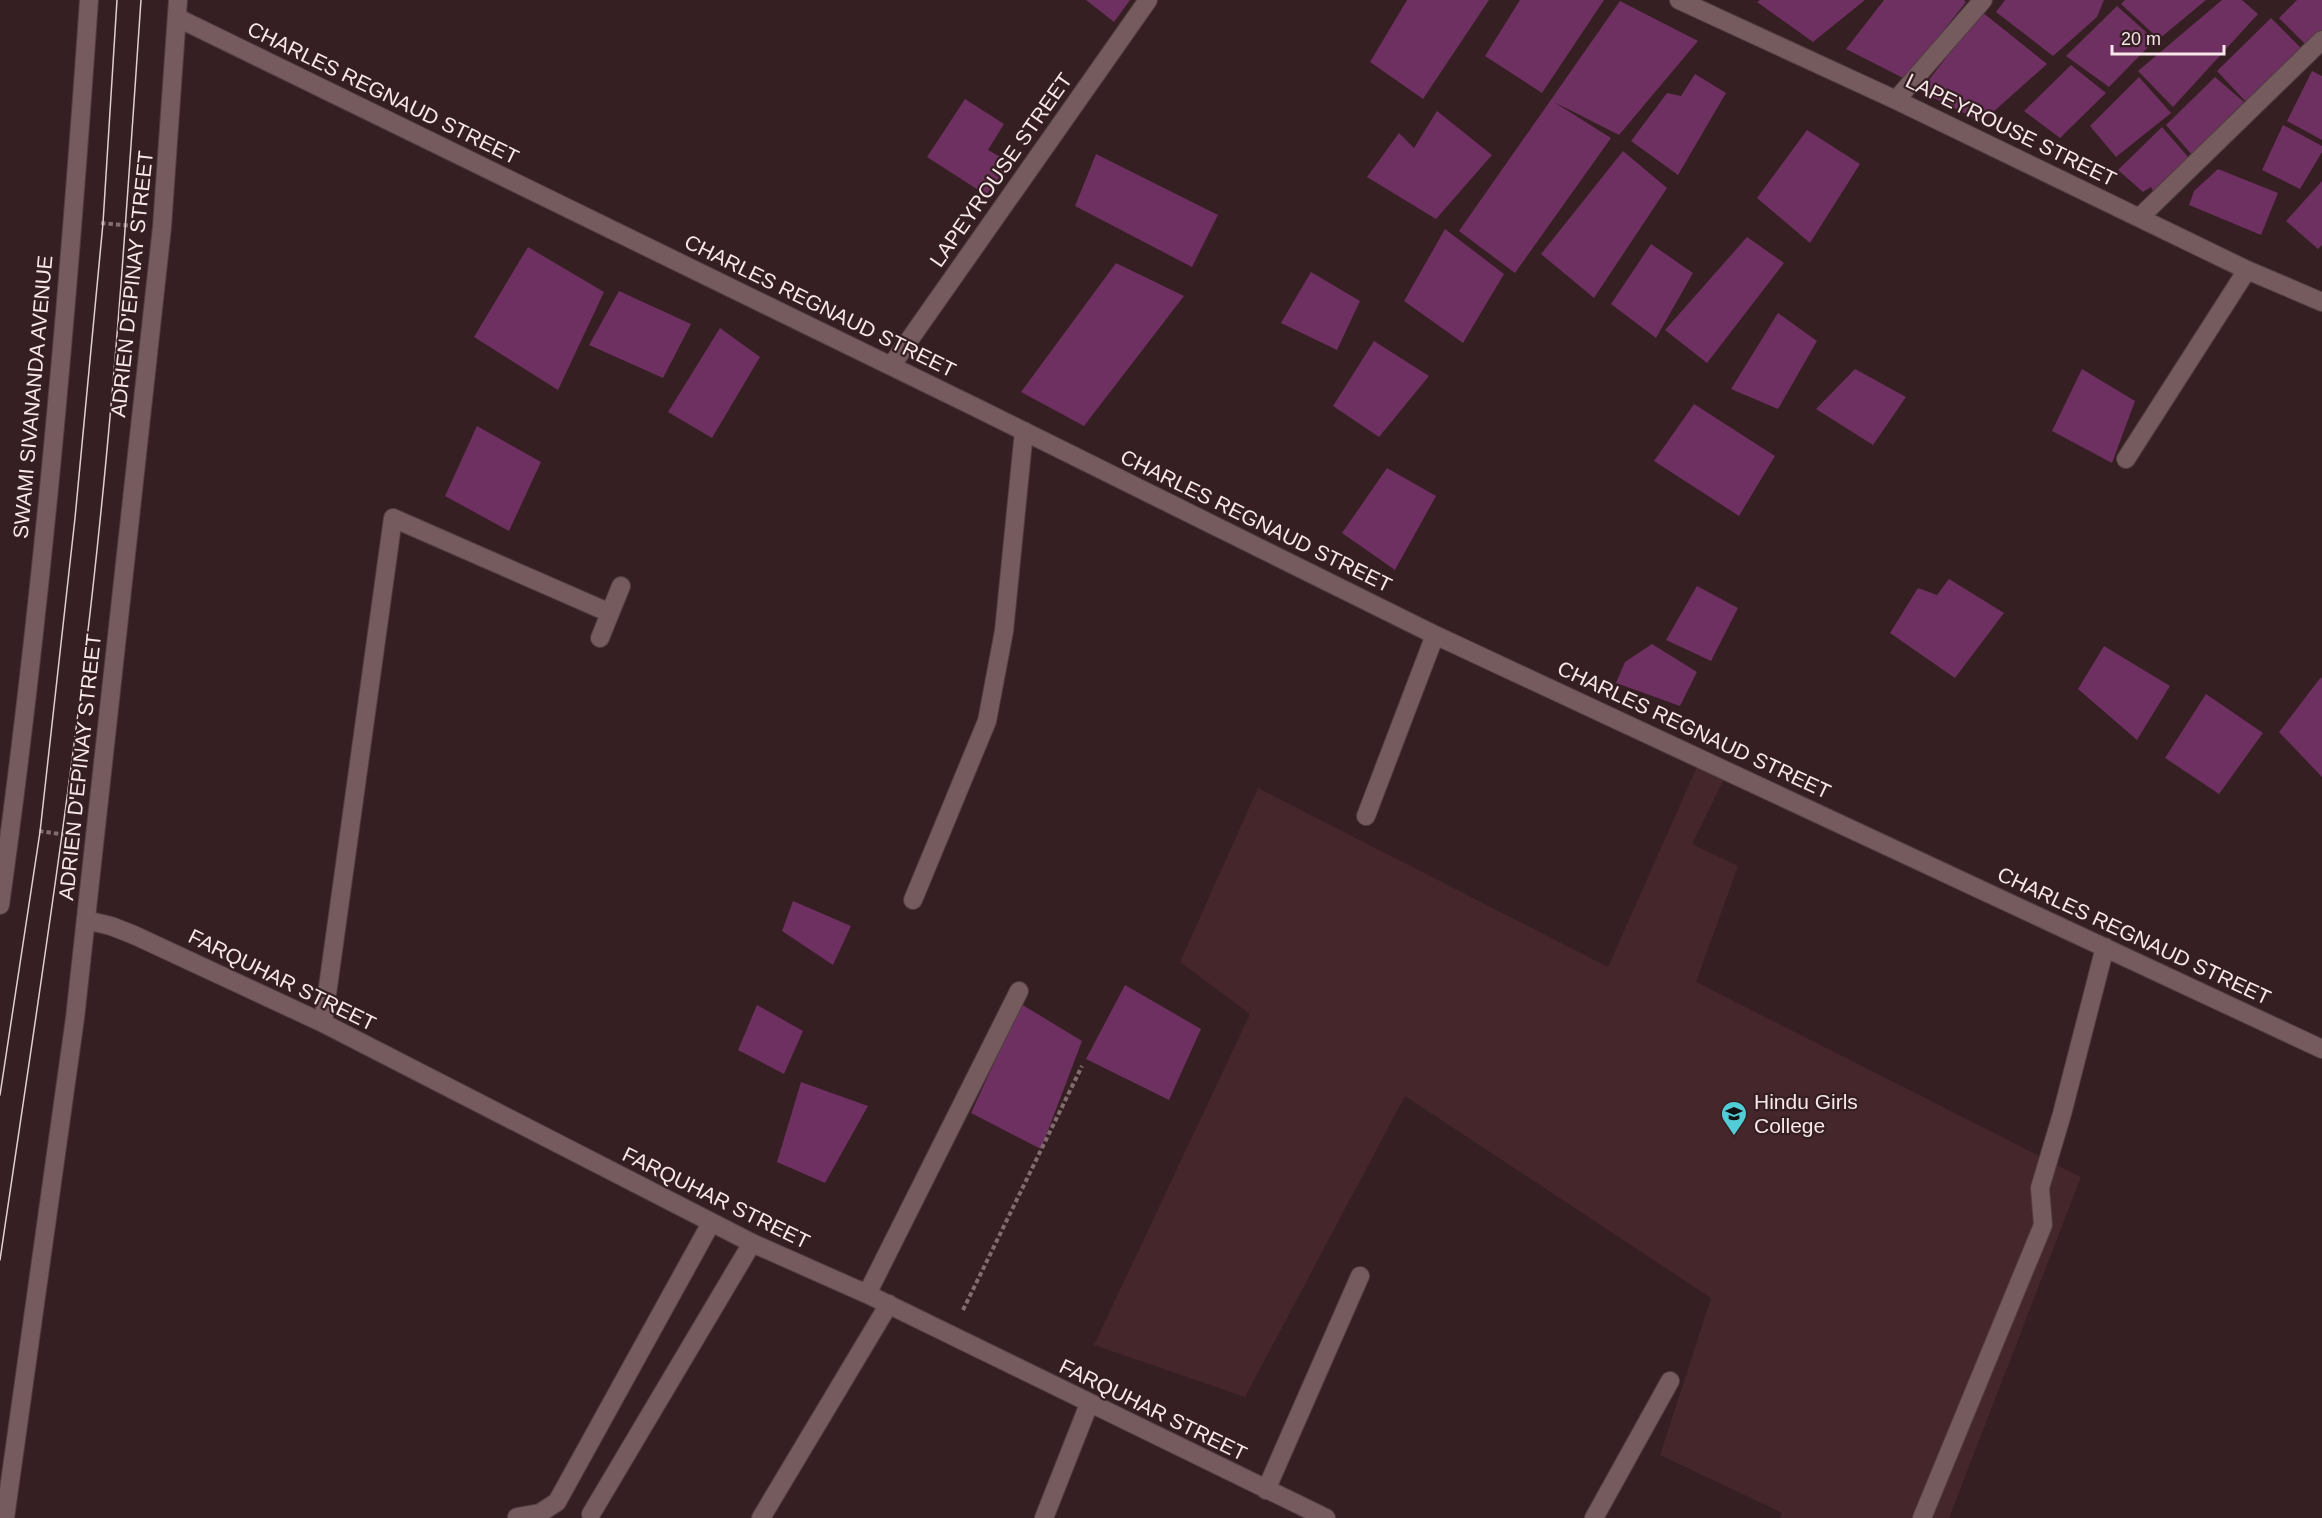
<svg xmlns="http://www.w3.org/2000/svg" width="2322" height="1518" font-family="Arial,sans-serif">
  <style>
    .built { fill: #44262b }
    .building { fill: #6e2f61 }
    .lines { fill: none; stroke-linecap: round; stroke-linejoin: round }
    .minor-casing { stroke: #513e41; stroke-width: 20 }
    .path { stroke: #816d70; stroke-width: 4; stroke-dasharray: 4.5 3; stroke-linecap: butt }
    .minor { stroke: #755a5e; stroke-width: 18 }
    .tram { stroke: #e0cfd1; stroke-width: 1.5 }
    .labels { text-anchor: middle; stroke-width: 4.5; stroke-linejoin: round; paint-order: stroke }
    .street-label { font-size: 21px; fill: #f7e7e9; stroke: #351f22 }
    .poi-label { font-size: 21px; fill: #f7e7e9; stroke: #351f22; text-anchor: start }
  </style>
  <rect width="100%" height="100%" fill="#351f22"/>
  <path class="built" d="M1700 760 1727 773 1692 844 1738 866 1696 982 2081 1177 1949 1518H1780L1782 1513 1660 1455 1711 1298 1405 1096 1245 1397 1094 1345 1250 1014 1180 962 1258 788 1608 967Z"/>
  <path class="building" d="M1086 0H1130L1114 22Z
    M1407 0H1489L1423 99 1370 62Z
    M1520 0H1604L1542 93 1485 56Z
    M1760 0H1865L1813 42 1757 2Z
    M1884 0H1964L1966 2 1905 79 1846 49Z
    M2005 0H2104L2097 17 2053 56 1996 12Z
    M2125 0H2206L2159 39 2121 4Z
    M2222 0H2242L2258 14 2173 107 2138 71Z
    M2297 0H2322V31L2307 46 2279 18Z
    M1620 1 1698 41 1619 135 1554 102 1611 138 1515 273 1459 231Z
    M2117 6 2155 40 2109 87 2066 56Z
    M1982 12 2047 64 1982 122 1920 91Z
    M2271 18 2301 48 2246 102 2217 71Z
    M2071 65 2106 93 2060 138 2024 111Z
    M2312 71 2322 76V140L2287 121Z
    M1695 74 1726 93 1678 175 1631 141 1667 93 1681 96Z
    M2139 77 2171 113 2116 157 2090 126Z
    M2215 77 2244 102 2192 155 2166 125Z
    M965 99 1004 124 988 150 1010 162 986 195 927 157Z
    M1437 111 1492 155 1436 219 1367 177 1399 133 1414 148Z
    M2283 125 2322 146V152L2300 189 2262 170Z
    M2162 127 2189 158 2153 191 2151 187 2143 192 2118 170Z
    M1807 130 1860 164 1810 243 1757 198Z
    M1623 151 1667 188 1594 298 1541 254Z
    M1096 154 1218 215 1192 267 1075 206Z
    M2218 169 2278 193 2261 235 2189 205 2194 191Z
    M2322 181V245L2318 249 2286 221Z
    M1445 229 1504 274 1463 343 1404 301Z
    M1747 237 1784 263 1707 363 1665 330Z
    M1651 244 1693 273 1656 338 1611 304Z
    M528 247 604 292 558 390 474 337Z
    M1116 263 1184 296 1084 426 1021 392Z
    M1311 272 1360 301 1337 350 1281 323Z
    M619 291 691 324 663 378 589 345Z
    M1778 313 1817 341 1778 409 1731 389Z
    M720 328 760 357 712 438 668 412Z
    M1374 341 1429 376 1379 437 1333 406Z
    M1855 369 1906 397 1873 445 1816 409Z
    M2082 369 2135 401 2112 463 2052 431Z
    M1694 404 1775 456 1739 516 1654 461Z
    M477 426 541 462 509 531 445 496Z
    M1387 468 1436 496 1395 570 1342 533Z
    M1949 579 2004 613 1955 678 1890 633 1918 588 1937 595Z
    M1697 586 1738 608 1711 661 1666 640Z
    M1652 644 1697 672 1680 706 1616 683 1625 662Z
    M2104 646 2170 686 2137 740 2078 689Z
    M2321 677 2322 679V777L2279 732Z
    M2206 694 2263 733 2219 794 2165 758Z
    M793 901 851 926 833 965 782 931Z
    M1125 985 1201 1029 1169 1100 1086 1059Z
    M1021 1004 1082 1041 1041 1149 971 1113Z
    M757 1005 803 1031 784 1074 738 1050Z
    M801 1082 868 1106 825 1183 777 1162Z"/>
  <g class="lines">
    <defs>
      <path id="minor" d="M1679 0 1896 100 2247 270 2322 302
        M178 18 975 407 1435 635 2322 1049
        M1896 100 1983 0
        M2140 217 2322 40
        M891 366 1148 0
        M2126 459 2247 270
        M600 638 621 586
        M1366 816 1435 635
        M913 900 987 721 1004 631 1024 431
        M0 905C42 605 68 302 89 0
        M86 920 111 926 134 935 323 1023 752 1243 867 1294 1326 1518
        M323 1023 393 518 610 613
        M867 1294 1019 991
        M1266 1490 1360 1276
        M591 1514 752 1243
        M517 1517 540 1513 557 1502 711 1223
        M5 1518 75 1018 162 227 178 0
        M761 1518 889 1304
        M1044 1518 1089 1404
        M1594 1518 1670 1381
        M1922 1518 2043 1225 2040 1188 2062 1114 2105 947"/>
    </defs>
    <use href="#minor" class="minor-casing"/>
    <path class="path" d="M101 223 133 226
      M39 831 67 835
      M963 1310 1082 1066"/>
    <use href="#minor" class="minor"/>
    <path class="tram" d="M0 1095 40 832 75 518 103 223 117 0
      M0 1260C36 1014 75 768 100 521 118 348 129 174 141 0"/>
  </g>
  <defs>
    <symbol id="school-pin" viewBox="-11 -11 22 30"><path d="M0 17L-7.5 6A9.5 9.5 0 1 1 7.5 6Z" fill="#52ccd6" stroke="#351f22"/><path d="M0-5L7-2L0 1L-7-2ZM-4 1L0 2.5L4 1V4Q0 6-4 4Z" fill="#111"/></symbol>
  </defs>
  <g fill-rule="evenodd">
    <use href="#school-pin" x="1719" y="1099" width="30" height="40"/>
  </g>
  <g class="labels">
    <g class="street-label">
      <text transform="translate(383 93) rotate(26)" y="7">CHARLES REGNAUD STREET</text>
      <text transform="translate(2011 130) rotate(26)" y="7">LAPEYROUSE STREET</text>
      <text transform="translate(1001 170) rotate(-55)" y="7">LAPEYROUSE STREET</text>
      <text transform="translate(132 284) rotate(-84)" y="7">ADRIEN D'EPINAY STREET</text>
      <text transform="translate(820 306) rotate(26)" y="7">CHARLES REGNAUD STREET</text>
      <text transform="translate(33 397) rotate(-85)" y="7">SWAMI SIVANANDA AVENUE</text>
      <text transform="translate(1256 521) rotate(26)" y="7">CHARLES REGNAUD STREET</text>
      <text transform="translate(1694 730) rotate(25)" y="7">CHARLES REGNAUD STREET</text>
      <text transform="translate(80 767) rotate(-84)" y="7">ADRIEN D'EPINAY STREET</text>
      <text transform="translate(2134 936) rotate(25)" y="7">CHARLES REGNAUD STREET</text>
      <text transform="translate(282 980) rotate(26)" y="7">FARQUHAR STREET</text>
      <text transform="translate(716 1198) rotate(26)" y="7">FARQUHAR STREET</text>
      <text transform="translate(1153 1410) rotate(26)" y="7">FARQUHAR STREET</text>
    </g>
    <g class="poi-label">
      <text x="1754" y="1109">Hindu Girls<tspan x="1754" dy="24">College</tspan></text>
    </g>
  </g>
  <path d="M2112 45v9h112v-9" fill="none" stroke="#f7e7e9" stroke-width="3"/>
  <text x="2121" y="45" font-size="18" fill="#f7e7e9" stroke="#351f22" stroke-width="4.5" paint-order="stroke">20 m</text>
</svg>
